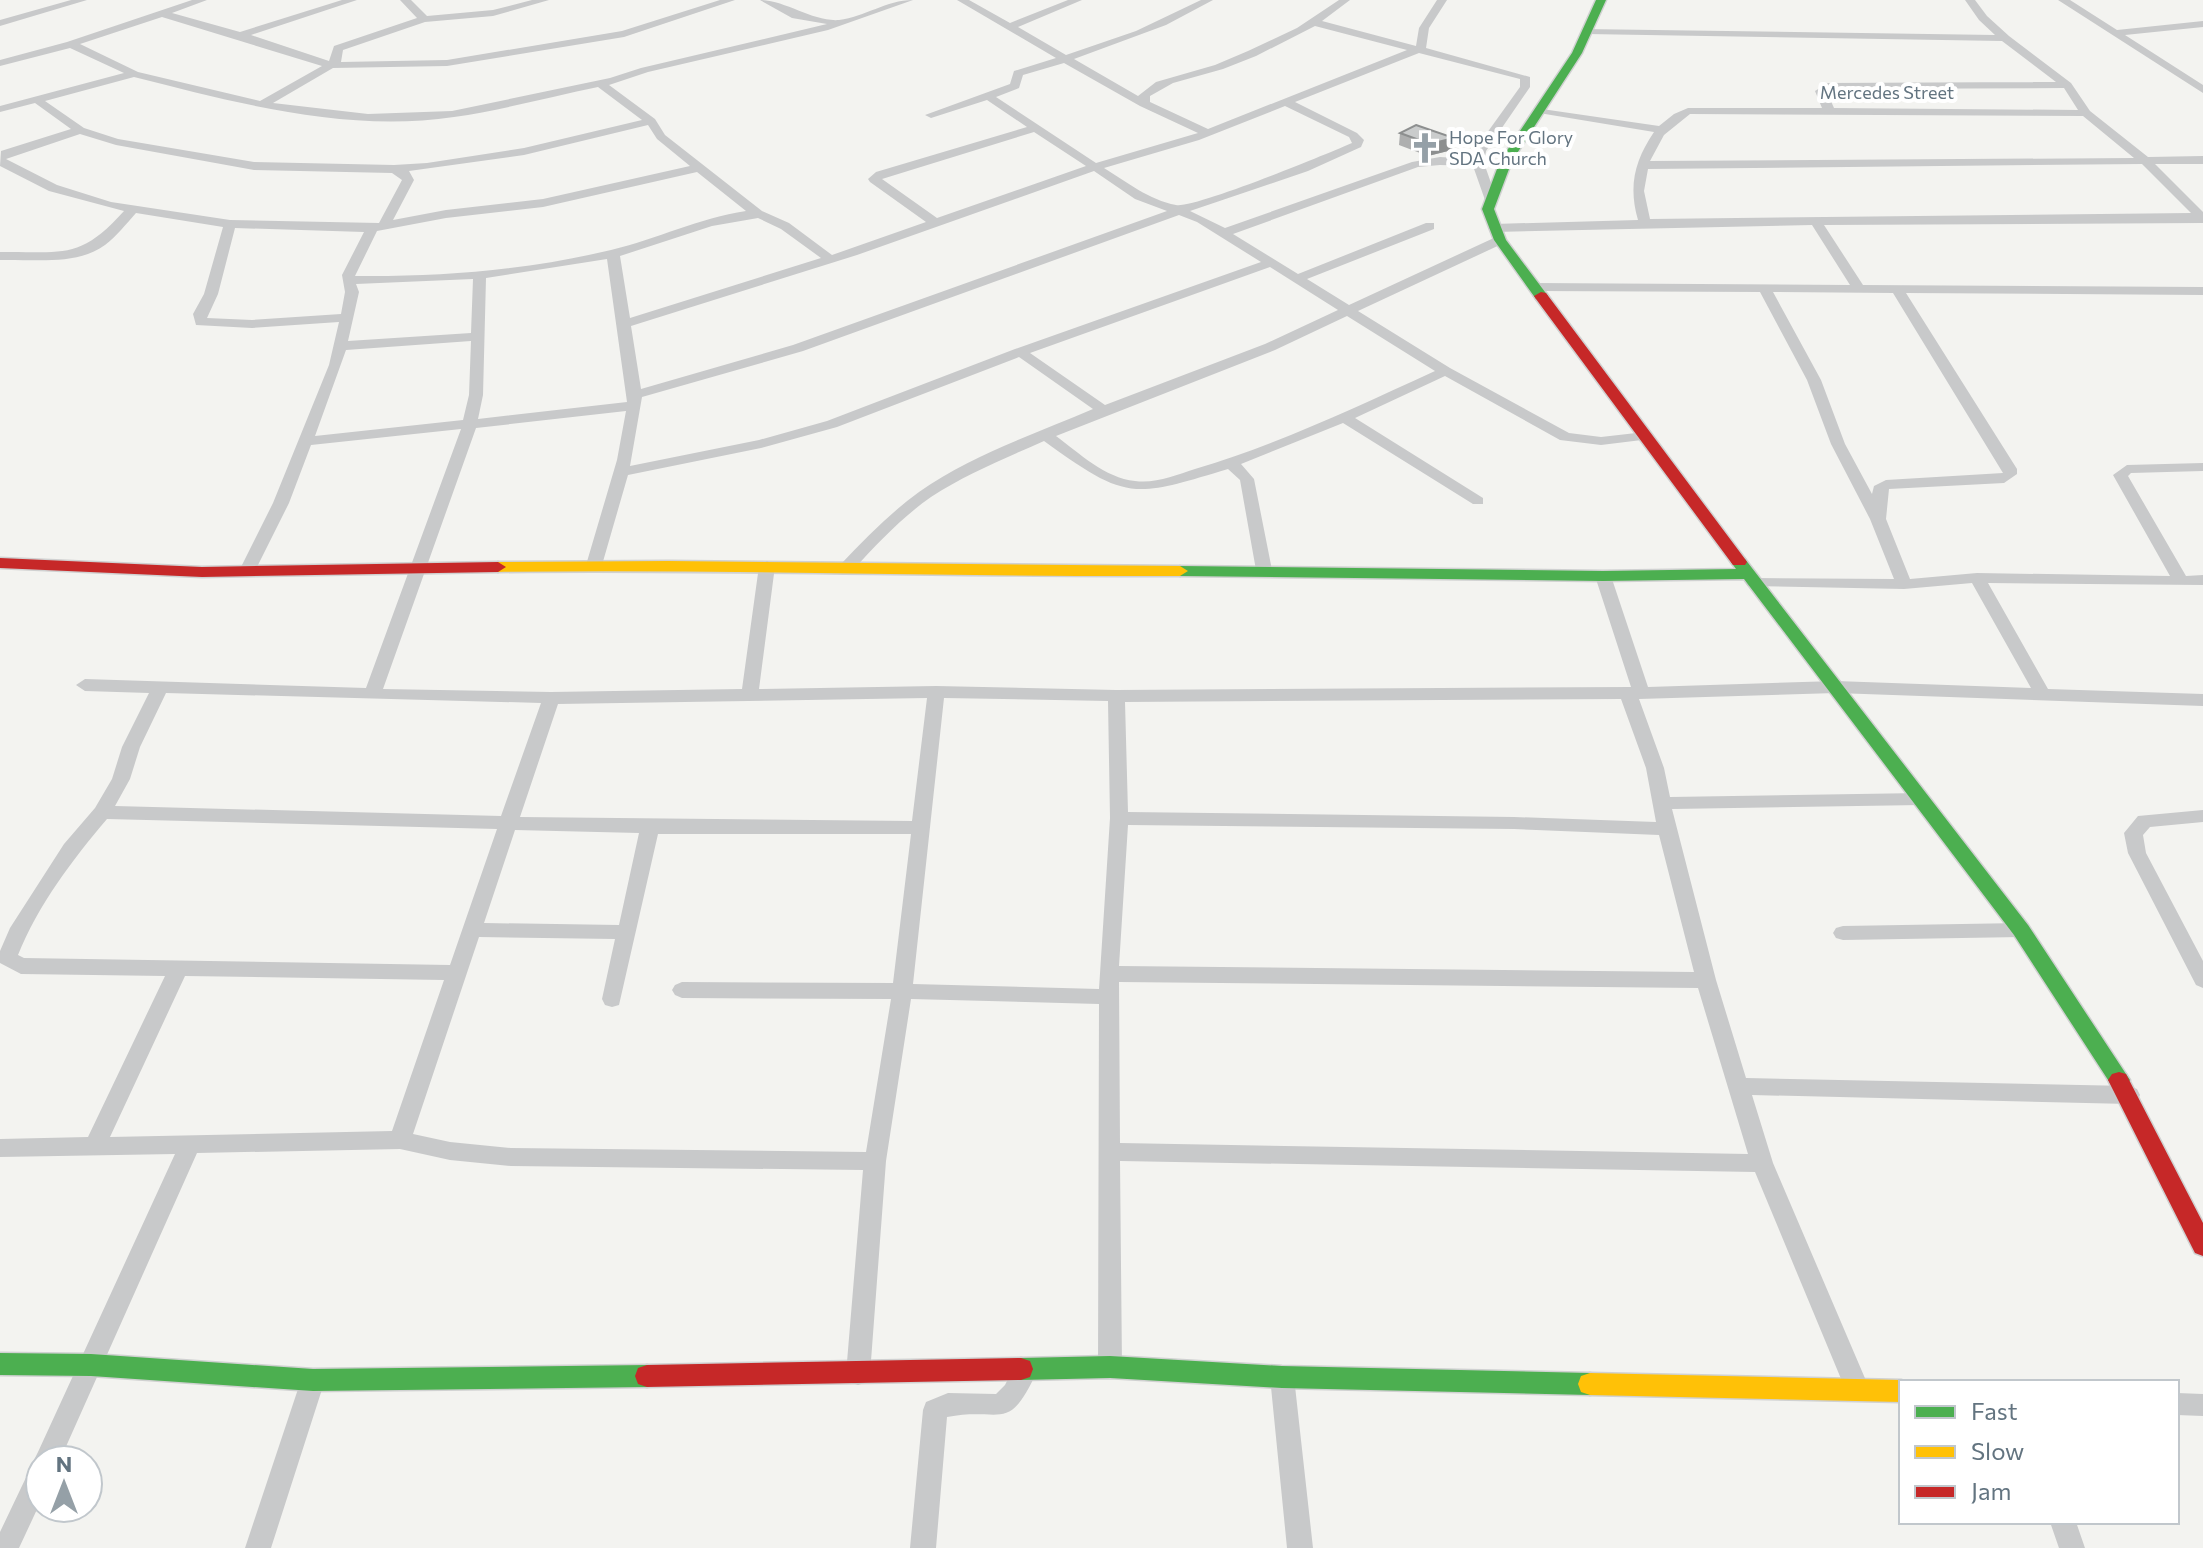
<svg xmlns="http://www.w3.org/2000/svg" width="2203" height="1548" font-family="Commissioner,sans-serif">
  <style>
    .lines { fill: none; stroke-linecap: round; stroke-linejoin: round }
    .fast-casing { stroke: #d0d1d1; stroke-width: 3 }
    .slow-casing { stroke: #d0d1d1; stroke-width: 3 }
    .jam-casing { stroke: #d0d1d1; stroke-width: 3 }
    .street { fill: #c8c9ca; fill-rule: evenodd }
    .fast { fill: #4caf50; fill-rule: evenodd }
    .slow { fill: #ffc107; fill-rule: evenodd }
    .jam { fill: #c62828; fill-rule: evenodd }
    .wall { fill: #aeafaf }
    .shaded-wall { fill: #8d8f8f }
    .building { fill: #cacccc; stroke: #8d8f8f; stroke-width: 2 }
    .labels { text-anchor: middle; stroke-width: 8; stroke-linejoin: round; paint-order: stroke }
    .far-street-label { font-size: 18px; fill: #637480; stroke: #fff }
    .far-poi-label { font-size: 18px; fill: #637480; stroke: #fff; text-anchor: start }
  </style>
  <rect width="100%" height="100%" fill="#f3f3f0"/>
  <g class="lines">
    <defs>
      <path id="fast" d="M1596 0H1606L1582 53 1512 161 1494 209 1506 240 1548 296 1541 300 1536 299 1494 240 1482 209 1500 161 1572 53Z
        M1739 557 1745 559 2028 925 2126 1074 2130 1080 2126 1086 2119 1088 2112 1086 2014 935 1744 579 1603 581 1180 576 1172 571 1180 566 1603 571 1736 569 1731 562Z
        M0 1353 91 1354 313 1369 647 1365 656 1368 659 1376 656 1384 647 1387 313 1391 91 1376 0 1375Z
        M1110 1356 1282 1366 1590 1373 1599 1376 1602 1384 1599 1392 1590 1395 1282 1388 1110 1378 1021 1380 1012 1377 1009 1369 1012 1361 1021 1358Z"/>
      <path id="slow" d="M668 561 1180 566 1188 571 1180 576C953 577 725 569 498 572L490 567 498 562Z
        M1590 1373 1901 1380 1907 1382H1901V1402L1590 1395 1581 1392 1578 1384 1581 1376Z"/>
      <path id="jam" d="M1541 292 1546 293 1745 559 1747 562 1745 565H1733L1536 299 1534 296Z
        M0 558 202 567 498 562 506 567 498 572 202 577 0 568Z
        M2119 1072 2126 1074 2203 1223V1256L2195 1253 2108 1080 2112 1074Z
        M1021 1358 1030 1361 1033 1369 1030 1377 1021 1380 647 1387 638 1384 635 1376 638 1368 647 1365Z"/>
    </defs>
    <use href="#fast" class="fast-casing"/>
    <use href="#slow" class="slow-casing"/>
    <use href="#jam" class="jam-casing"/>
    <path class="street" d="M71 0H87L0 26V20Z
      M192 0H207L172 13 240 32 342 0H357L251 35 329 61 334 46 417 18 400 0H411L427 16 493 10 532 0H549L493 16 425 22 343 50 341 62 447 60 622 31 720 0H735L624 37 447 66 333 68 273 103 368 114 452 111 610 78 641 68 827 24 792 18 760 0C785 0 813 22 839 20 865 17 886 0 913 0L828 30 648 72 609 85 655 119 665 135 762 211 789 223 832 255 926 222 870 182 868 179 876 172 1027 127 987 100 931 118 925 115 1010 84 1014 71 1056 58 957 0H969L1010 23 1068 0H1082L1018 27 1066 55 1136 31 1201 0H1213L1166 25 1074 59 1138 96 1156 82 1215 65 1248 51 1297 28 1339 0H1350L1322 21 1416 46 1419 28 1437 0H1447L1429 28 1426 48 1530 77V87L1486 151 1484 163 1497 200 1495 203 1485 200 1473 166 1440 165 1418 167 1233 234 1298 274 1426 223H1434V229L1307 279 1349 305 1496 237H1504V243L1358 311 1450 368 1569 433 1601 437 1645 432 1650 433V439L1601 445 1560 440 1445 376 1355 418 1483 498V504H1473L1343 423 1241 464 1254 479 1272 570 1264 575 1256 570 1240 480 1228 469C1132 498 1127 501 1044 441 1006 458 966 474 931 497 901 518 877 544 853 570H841L839 567 841 564C866 538 890 513 919 492 971 455 1035 434 1093 409L1019 357 837 427 761 448 628 475 602 565 594 570 586 565 617 460 626 411 476 428 383 689 551 692 742 689 759 566 767 561 775 566 759 689 936 686 1116 690 1631 687 1595 576 1603 571 1611 576 1648 687 1836 681 2031 688 1972 583 1904 589 1748 586 1746 583 1754 578 1894 579 1870 519 1831 444 1807 380 1760 292 1534 291 1527 287 1534 283 1850 285 1812 225 1494 232 1488 228 1494 224 1638 220C1628 186 1635 160 1654 132L1539 113 1535 112V108L1659 126 1674 114 1688 108H1822L1815 91 1828 83 2056 82 2002 41 1587 34 1582 31 1583 29 1995 35 1979 20 1965 0H1975L1987 16 2009 36 2071 83 2090 111 2148 157 2203 156V164H2155L2203 212V223L1824 225 1863 285 2203 287V295L1906 293 2017 469V474L2004 483 1889 489 1886 519 1910 579 1977 573 2170 576 2113 475 2127 465 2203 463V471L2131 473 2128 476 2186 576 2203 575V585L1988 583 2048 689 2203 694V706L1836 693 1639 699 1664 768 1670 797 1921 793 1930 799 1921 805 1672 809 1716 980 1746 1078 2129 1086 2137 1089 2140 1095 2137 1101 2129 1104 1752 1095 1773 1163 1870 1390 1867 1398 1858 1401 1849 1398 1755 1172 1120 1161 1122 1367 1119 1375 1110 1378 1101 1375 1098 1367 1099 1004 911 999 886 1161 870 1374 867 1382 858 1385 849 1382 846 1374 863 1170 511 1166 450 1160 400 1149 197 1153 60 1460H40V1503L19 1548H0V1532L31 1467 36 1464 34 1460 38 1452 175 1154 0 1157V1139L88 1137 165 976 21 974 0 963V951L10 928 64 844 95 808 112 779 122 747 149 693 85 691 76 685 85 679 366 688 461 429 311 445 289 503 255 571 247 576 241 574 239 571 273 503 329 365 339 322 252 328 196 325 193 314 204 294 223 227 136 213C126 224 117 236 105 245 77 266 33 259 0 260V252C63 251 79 261 124 211L49 191 0 166 1 151 71 129 35 103 0 112V106L124 73 70 48 0 66V60L67 42ZM162 17 322 66 260 101 138 72 80 44ZM1315 26 1407 50 1208 129 1150 102V96L1173 83 1223 69 1256 56ZM1419 53 1520 79V87L1474 151 1473 159 1440 157 1412 162 1225 228 1190 211 1308 171 1361 147 1364 140 1357 133 1295 102ZM1064 63 1140 106 1198 133 1096 163 996 97 1019 88 1023 75ZM134 77C237 103 346 133 454 117 502 110 550 97 598 87L642 120 524 148 427 163 394 165 254 162 118 139 84 128 45 101ZM2064 88 2078 110 1834 108 1827 92 1831 89ZM1285 106 1349 137 1352 143C1327 154 1193 209 1176 205 1149 200 1127 182 1104 168L1199 140ZM1690 114 2083 116 2134 158 1650 161 1664 135ZM648 125 657 139 690 166 543 199 446 210 393 220 414 180 409 171 524 155ZM1034 132 1086 166 937 218 882 179ZM80 134 116 145 254 170 392 173 402 180 379 223 230 220 111 202 57 185 6 159ZM2142 164 2191 213 1650 219 1644 191 1648 169ZM1094 171 1135 199 1167 211 793 345 641 389 631 326 857 255ZM697 172 746 211C699 218 657 239 611 250 528 270 440 277 355 276L377 231 446 218 543 207ZM1179 215 1197 222 1261 262 1015 349 827 421 759 440 630 466 642 397 803 351ZM758 218 781 229 821 258 630 318 620 256 712 226ZM235 228 364 232 342 275 345 292 341 314 252 320 207 318 218 294ZM607 259 627 402 478 419 483 395 486 278ZM1270 267 1338 310 1265 344 1105 405 1030 353ZM473 279 471 333 348 341 359 292 356 284ZM1773 292 1893 293 2003 473 1886 480 1874 486 1872 494 1845 444 1821 380ZM1347 316 1435 371C1356 407 1279 444 1195 469 1176 475 1155 484 1135 481 1105 478 1079 453 1056 436L1275 350ZM471 341 469 395 463 420 315 436 346 350ZM166 693 541 703 501 816 115 806 130 779 140 747ZM927 698 912 821 520 817 558 704ZM944 698 1108 701 1110 818 1099 989 913 984ZM1621 699 1646 768 1656 822 1514 817 1128 812 1125 702ZM107 819 497 829 450 965 24 958 18 955C38 905 73 859 107 819ZM1128 825 1514 829 1659 835 1694 972 1119 966ZM515 830 639 833 619 925 484 923ZM658 834H911L893 983 682 982 675 985 672 990 675 995 682 998 891 999 866 1152 511 1148 450 1142 413 1134 479 937 615 939 602 999 605 1005 612 1007 619 1005ZM185 976 444 980 392 1131 110 1137ZM1119 982 1698 988 1748 1154 1120 1143Z
      M2058 0H2070L2117 30 2203 21V27L2125 35 2203 85V93Z
      M2203 810V822L2150 827 2143 835 2146 853 2203 961V988L2196 985 2128 853 2124 833 2138 816Z
      M2021 923 2028 925 2031 930 2028 935 2021 937 1843 940 1836 938 1833 933 1836 928 1843 926Z
      M1026 1358 1035 1361 1038 1369C1008 1436 1002 1406 947 1417L936 1548H910L923 1410 926 1402 948 1393 996 1394 1005 1385 1017 1361Z
      M1282 1366 1291 1369 1294 1377 1313 1548H1287L1270 1377 1273 1369Z
      M313 1369 322 1372 325 1380 271 1548H245L301 1380 304 1372Z
      M2177 1393 2203 1394V1416L2177 1415Z
      M2050 1522H2076L2085 1548H2059Z"/>
    <use href="#fast" class="fast"/>
    <use href="#slow" class="slow"/>
    <use href="#jam" class="jam"/>
  </g>
  <path class="wall" d="M1400 133 1454 138 1452 150 1428 156 1399 145Z"/>
  <path class="shaded-wall" d="M1454 138 1452 150 1428 156 1430 144Z"/>
  <path class="building" d="M1416 125 1454 138 1430 144 1400 133Z"/>
  <defs>
    <symbol id="church-bare" viewBox="-9 -9 18 18"><path d="M-1.2-6h2.4v3.5h3.3v2.4h-3.3V6h-2.4V-.1h-3.3v-2.4h3.3Z" fill="#95a0a7" stroke="#fff" stroke-width="2.5" paint-order="stroke"/></symbol>
  </defs>
  <g fill-rule="evenodd">
    <use href="#church-bare" x="1403" y="126" width="44" height="44"/>
  </g>
  <g class="labels">
    <g class="far-street-label">
      <text x="1887" y="99">Mercedes Street</text>
    </g>
    <g class="far-poi-label">
      <text x="1449" y="144">Hope For Glory<tspan x="1449" dy="21">SDA Church</tspan></text>
    </g>
  </g>
  <rect x="1899" y="1380" width="280" height="144" fill="#ffffff" stroke="#c1c7cc" stroke-width="2"/>
  <rect x="1915" y="1406" width="40" height="12" fill="#4caf50" stroke="#c1c7cc" stroke-width="2"/>
  <text x="1971" y="1420" font-size="24" fill="#637480">Fast</text>
  <rect x="1915" y="1446" width="40" height="12" fill="#ffc107" stroke="#c1c7cc" stroke-width="2"/>
  <text x="1971" y="1460" font-size="24" fill="#637480">Slow</text>
  <rect x="1915" y="1486" width="40" height="12" fill="#c62828" stroke="#c1c7cc" stroke-width="2"/>
  <text x="1971" y="1500" font-size="24" fill="#637480">Jam</text>
  <g transform="translate(64 1484)"><circle r="38" fill="#ffffff" stroke="#c1c7cc" stroke-width="2"/>
  <path d="M0-6L14 30L0 20L-14 30Z" fill="#95a0a7"/>
  <text y="-12" font-size="22" font-weight="bold" text-anchor="middle" fill="#637480">N</text>
  </g>
</svg>
